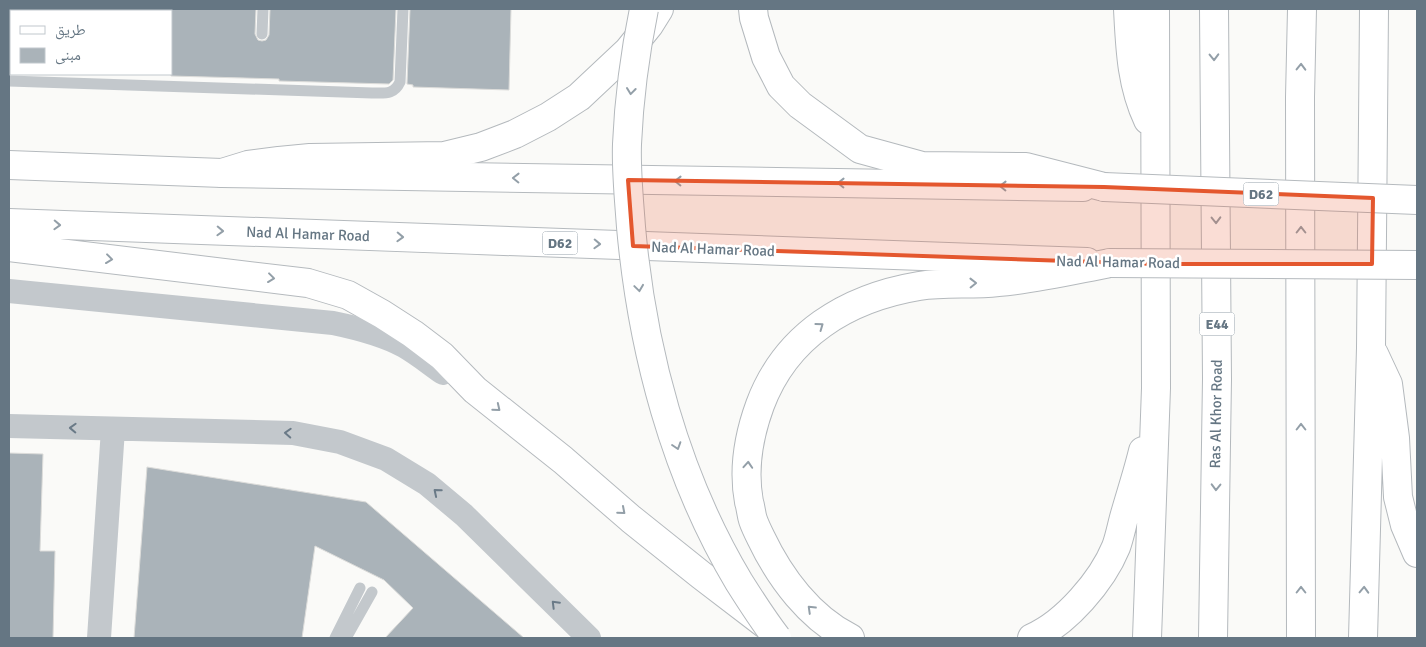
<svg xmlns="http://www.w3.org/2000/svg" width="1426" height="647" font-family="Signika,'Noto Naskh Arabic',sans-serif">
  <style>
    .building { fill: #aab3b9; stroke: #dcdcda }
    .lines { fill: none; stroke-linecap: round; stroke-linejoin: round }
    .primary-casing { stroke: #b5babe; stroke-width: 30 }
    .motorway-casing { stroke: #b4b9bd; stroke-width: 30 }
    .service { stroke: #c3c8cc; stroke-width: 11 }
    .minor { stroke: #c3c8cc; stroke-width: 24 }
    .primary { stroke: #fff; stroke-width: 28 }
    .motorway { stroke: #fff; stroke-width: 28 }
    .primary-bridge-casing { stroke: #b5babe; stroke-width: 30; stroke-linecap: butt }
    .motorway-bridge-casing { stroke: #b4b9bd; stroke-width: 30; stroke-linecap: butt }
    .primary-bridge { stroke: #fff; stroke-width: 28 }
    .motorway-bridge { stroke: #fff; stroke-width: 28 }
    .oneway { stroke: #939fa8 }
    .oneway2 { stroke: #6a7a87 }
    .marked { fill: #e4572e; fill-opacity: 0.2; stroke: #e4572e; stroke-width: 4; stroke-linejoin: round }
    .labels { text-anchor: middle; stroke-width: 5; stroke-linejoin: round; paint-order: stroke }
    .shield { fill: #fff; stroke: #939fa8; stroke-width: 1 }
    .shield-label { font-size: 14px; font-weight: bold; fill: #657683 }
    .street-label { font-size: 15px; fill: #657683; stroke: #fff }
  </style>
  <rect width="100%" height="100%" fill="#fafaf8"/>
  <path class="building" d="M171 9H256L255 34 258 40 262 41 266 40 269 35 270 9H396L393 80 389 84 279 81V79L171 76Z
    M410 9H511L509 90 413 87V85L407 84Z
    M9 453 43 454 40 551H55L53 638H9Z
    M147 467 366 502 524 638H385L413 608 384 580 315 546 302 638H134Z"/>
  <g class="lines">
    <defs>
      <path id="primary" d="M9 165 222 173 1083 187
        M9 223 1087 262
        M9 247 308 283 348 295 382 314 413 334 442 356 475 390 563 460 631 519 701 575 765 624"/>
      <path id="motorway" d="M753 9 754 18 766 57 781 86 800 105 860 149 922 166 1026 167 1104 187
        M1128 9C1130 47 1131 84 1148 120
        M222 173 248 165 279 161 310 158 444 156 481 147 515 134 548 117 579 97 628 51 649 25 659 9
        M1374 354 1388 384 1395 438 1398 497 1405 525 1417 553
        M850 638C810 618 780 578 761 538 758 532 755 526 753 520 751 514 751 508 749 502 743 470 749 435 760 405 786 335 847 298 919 286 945 282 972 285 998 282 1036 279 1073 270 1110 263
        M1032 638C1066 623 1102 581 1116 547 1120 536 1122 524 1125 514 1131 493 1138 472 1143 451
        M1147 638 1156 388 1155 9
        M1213 638 1217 379 1214 9
        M1301 638 1300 97 1302 9
        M1363 638 1371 348 1374 9"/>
    </defs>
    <use href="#primary" class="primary-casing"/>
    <use href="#motorway" class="motorway-casing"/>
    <path class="service" d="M262 34 263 9
      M9 81 372 93C385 93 394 95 400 82L403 9
      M335 638 360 588
      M346 638 372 592"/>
    <path class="minor" d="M9 291 333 323C357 328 382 334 404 346 418 354 430 364 443 373
      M9 426 293 433 340 442 386 459 427 484 464 515 589 638
      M99 638 113 429"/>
    <use href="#primary" class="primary"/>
    <use href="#motorway" class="motorway"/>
    <defs>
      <path id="primary-bridge" d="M1104 187 1417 200
        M1110 263 1417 265"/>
      <path id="motorway-bridge" d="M644 9C635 53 629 98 627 144 626 171 629 199 631 227 642 350 675 475 739 582 751 601 763 620 777 638"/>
    </defs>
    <use href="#primary-bridge" class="primary-bridge-casing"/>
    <use href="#motorway-bridge" class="motorway-bridge-casing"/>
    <use href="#primary-bridge" class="primary-bridge"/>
    <use href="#motorway-bridge" class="motorway-bridge"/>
  </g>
  <defs><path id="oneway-chevron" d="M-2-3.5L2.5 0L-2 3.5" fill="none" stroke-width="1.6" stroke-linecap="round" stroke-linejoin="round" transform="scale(1.25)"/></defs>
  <g class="oneway">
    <use href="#oneway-chevron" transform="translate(1214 57) rotate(89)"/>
    <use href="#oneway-chevron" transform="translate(1301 67) rotate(-89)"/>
    <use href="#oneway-chevron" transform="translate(631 91) rotate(97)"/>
    <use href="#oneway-chevron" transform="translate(516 178) rotate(-179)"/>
    <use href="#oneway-chevron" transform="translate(678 181) rotate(-179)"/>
    <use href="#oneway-chevron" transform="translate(841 183) rotate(-179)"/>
    <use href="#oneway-chevron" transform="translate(1003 186) rotate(-179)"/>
    <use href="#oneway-chevron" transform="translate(1216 220) rotate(89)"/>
    <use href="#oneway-chevron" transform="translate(57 225) rotate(2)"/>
    <use href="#oneway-chevron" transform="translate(1301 230) rotate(-90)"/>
    <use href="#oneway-chevron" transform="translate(220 231) rotate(2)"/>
    <use href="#oneway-chevron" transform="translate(400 237) rotate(2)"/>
    <use href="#oneway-chevron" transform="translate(597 244) rotate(2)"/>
    <use href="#oneway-chevron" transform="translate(109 259) rotate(7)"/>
    <use href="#oneway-chevron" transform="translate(271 278) rotate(7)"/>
    <use href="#oneway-chevron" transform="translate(973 283) rotate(-1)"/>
    <use href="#oneway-chevron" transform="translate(639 288) rotate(82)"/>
    <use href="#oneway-chevron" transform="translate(820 326) rotate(-36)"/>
    <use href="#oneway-chevron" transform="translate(497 408) rotate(39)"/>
    <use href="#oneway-chevron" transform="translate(1301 427) rotate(-90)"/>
    <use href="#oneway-chevron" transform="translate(677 446) rotate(72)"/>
    <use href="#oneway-chevron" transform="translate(748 465) rotate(-86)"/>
    <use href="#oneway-chevron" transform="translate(1216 487) rotate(91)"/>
    <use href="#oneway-chevron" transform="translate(622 511) rotate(41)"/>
    <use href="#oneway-chevron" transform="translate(1301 590) rotate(-90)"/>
    <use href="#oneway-chevron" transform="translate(1364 590) rotate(-88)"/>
    <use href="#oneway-chevron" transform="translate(811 609) rotate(-136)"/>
  </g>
  <g class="oneway2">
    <use href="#oneway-chevron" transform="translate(73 428) rotate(-178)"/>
    <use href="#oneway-chevron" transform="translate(288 433) rotate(-177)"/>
    <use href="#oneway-chevron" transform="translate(437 492) rotate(-140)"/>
    <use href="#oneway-chevron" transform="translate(555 604) rotate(-135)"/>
  </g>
  <path class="marked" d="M628 180 1104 187 1373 198 1372 264H1155L633 246Z"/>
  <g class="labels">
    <g class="shield">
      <rect x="1243.5" y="182.5" width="35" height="23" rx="4"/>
      <rect x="542.5" y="231.5" width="35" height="23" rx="4"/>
      <rect x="1199.5" y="312.5" width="35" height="23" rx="4"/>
    </g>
    <g class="shield-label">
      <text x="1261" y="199">D62</text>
      <text x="560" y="248">D62</text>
      <text x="1217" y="329">E44</text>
    </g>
    <g class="street-label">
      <text transform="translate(308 234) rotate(2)" y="5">Nad Al Hamar Road</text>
      <text transform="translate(713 249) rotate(2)" y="5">Nad Al Hamar Road</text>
      <text transform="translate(1118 262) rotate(1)" y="5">Nad Al Hamar Road</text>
      <text transform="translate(1216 414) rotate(-89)" y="5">Ras Al Khor Road</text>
    </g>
  </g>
  <rect width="1426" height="647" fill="none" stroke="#657683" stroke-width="20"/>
  <rect x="10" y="10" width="162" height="65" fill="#ffffff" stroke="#c1c8cd"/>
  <rect x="20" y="26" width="25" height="8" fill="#ffffff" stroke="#c1c8cd"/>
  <text x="55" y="35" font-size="15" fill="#657683">طريق</text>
  <rect x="20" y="48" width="25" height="15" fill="#aab3b9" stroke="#c1c8cd"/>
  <text x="55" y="60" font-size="15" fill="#657683">مبنى</text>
</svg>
